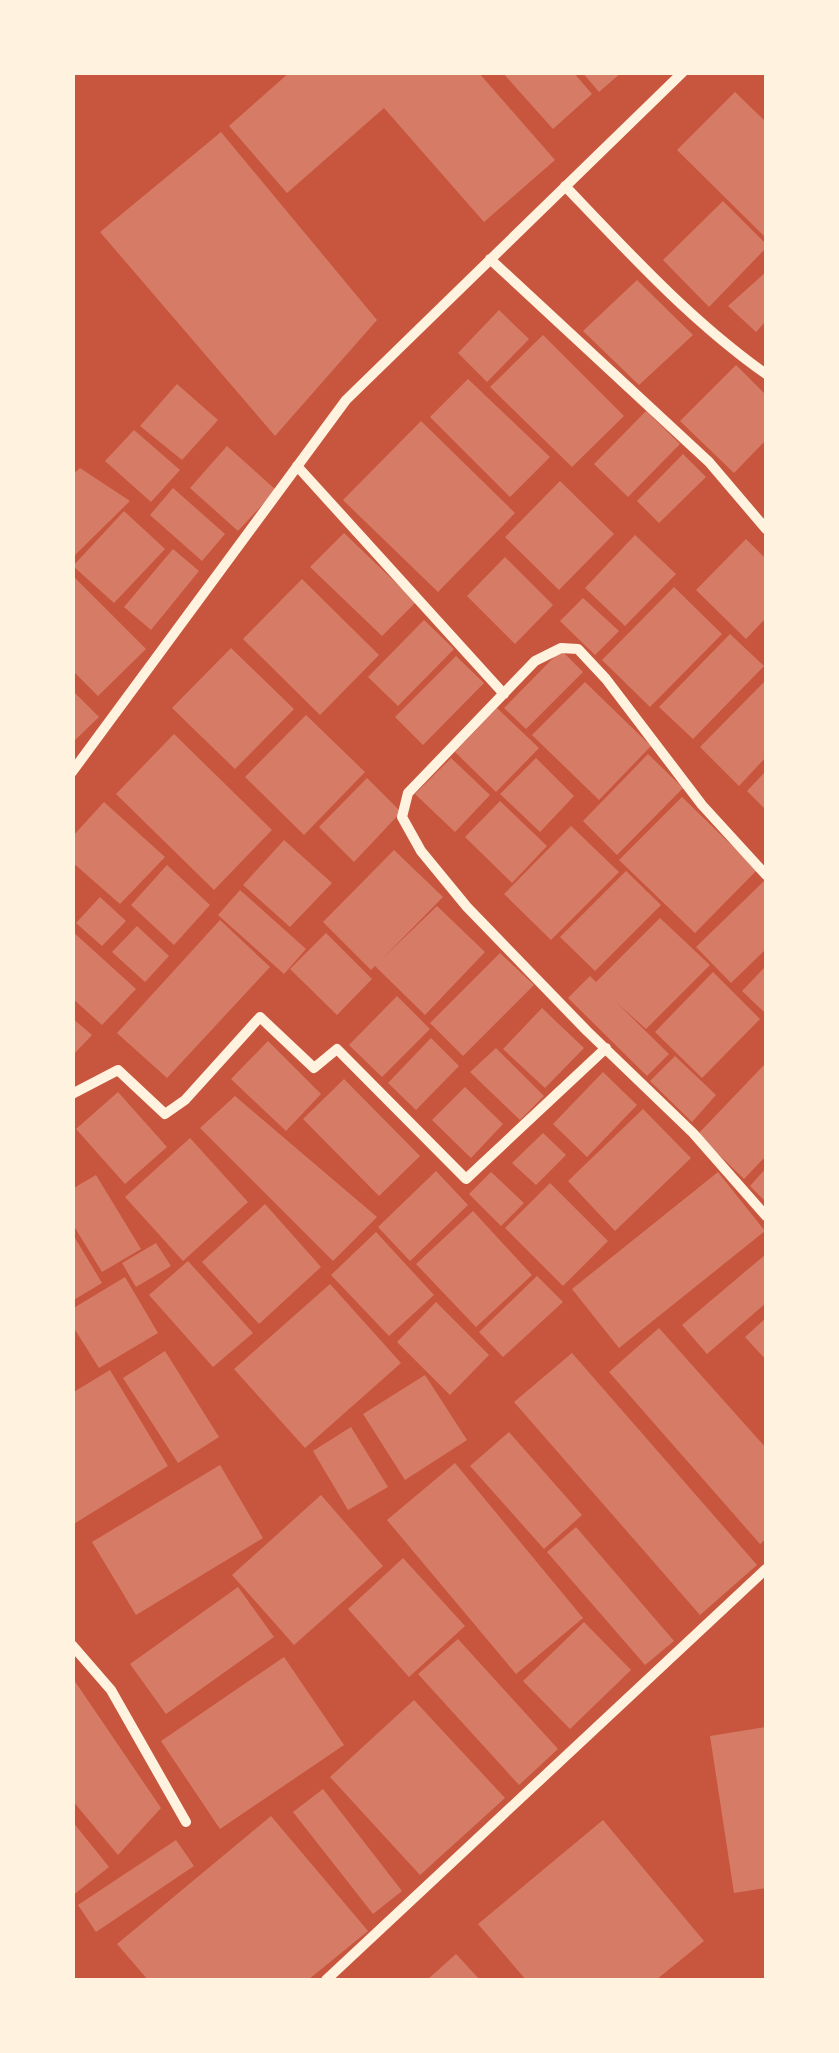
<svg xmlns="http://www.w3.org/2000/svg" width="839" height="2053" font-family="'Roboto Condensed',sans-serif">
  <style>
    .building { fill: #d67c66 }
    .lines { fill: none; stroke-linecap: round; stroke-linejoin: round }
    .minor { stroke: #fff3e0; stroke-width: 10 }
  </style>
  <rect width="100%" height="100%" fill="#c8553d"/>
  <path class="building" d="M290 72H478L555 160 484 222 384 108 287 193 229 126Z
    M502 72H573L592 94 553 129Z
    M582 72H622L599 92Z
    M735 92 766 122V238L677 150Z
    M221 132 377 320 275 436 100 232Z
    M723 201 766 244V248L709 307 663 260Z
    M766 272V321L756 332 728 306Z
    M637 280 693 335 639 385 583 331Z
    M499 310 529 339 487 382 458 353Z
    M543 335 624 416 572 467 490 387Z
    M736 365 766 395V440L734 473 680 421Z
    M468 379 550 457 510 497 430 417Z
    M177 384 218 420 182 460 140 426Z
    M646 411 680 444 628 497 594 464Z
    M421 421 515 513 438 592 343 500Z
    M134 430 180 470 151 502 105 461Z
    M227 446 276 490 238 531 190 488Z
    M683 454 706 477 659 523 637 501Z
    M80 468 130 501 72 558V475Z
    M560 481 614 534 559 590 505 537Z
    M173 488 225 534 202 561 150 515Z
    M124 511 165 549 114 603 73 566Z
    M344 533 416 602 382 636 310 567Z
    M635 535 676 574 625 626 585 588Z
    M746 539 766 559V618L746 639 696 590Z
    M173 549 199 571 151 630 124 607Z
    M505 557 553 605 515 644 467 596Z
    M72 575 146 649 98 696 72 670Z
    M302 579 379 655 320 715 243 639Z
    M674 587 722 634 650 707 602 660Z
    M583 598 619 631 595 655 560 621Z
    M424 620 454 649 398 706 368 677Z
    M730 634 764 666 693 739 659 707Z
    M231 648 294 709 235 769 172 708Z
    M561 650 583 672 526 729 504 708Z
    M456 656 484 683 423 745 395 717Z
    M766 680V757L739 786 700 747Z
    M585 682 651 746 599 800 532 735Z
    M72 690 99 717 72 743Z
    M497 708 539 748 496 792 455 752Z
    M306 715 365 772 304 835 245 777Z
    M174 734 272 830 214 890 116 794Z
    M648 754 683 788 617 855 583 821Z
    M451 758 490 795 455 832 415 794Z
    M536 758 574 796 540 832 500 794Z
    M766 771V810L747 791Z
    M367 778 401 812 354 862 319 827Z
    M682 797 757 870 695 933 619 860Z
    M500 801 547 846 512 883 465 837Z
    M104 802 165 857 120 904 72 862V837Z
    M571 826 619 872 551 940 504 894Z
    M284 840 332 883 290 927 243 885Z
    M394 850 443 897 382 959 437 906 485 952 425 1015 375 966 371 970 323 922Z
    M167 865 210 905 174 945 131 905Z
    M626 871 661 905 595 971 560 937Z
    M766 879V949L731 983 696 947Z
    M240 890 306 949 284 974 218 915Z
    M100 897 126 921 102 946 76 923Z
    M660 918 710 965 646 1029 616 1002 669 1054 647 1076 568 998 590 976 596 982Z
    M220 920 270 967 167 1078 117 1033Z
    M137 926 169 956 145 982 112 952Z
    M72 931 136 989 102 1025 72 998Z
    M326 933 372 979 337 1015 290 969Z
    M500 953 534 985 463 1056 430 1023Z
    M766 966V1014L742 991Z
    M713 972 760 1019 702 1078 655 1032Z
    M397 996 430 1029 382 1077 349 1045Z
    M542 1008 584 1048 545 1088 503 1049Z
    M72 1018 92 1035 72 1056Z
    M431 1038 459 1066 416 1110 388 1083Z
    M268 1041 321 1094 286 1131 231 1079Z
    M496 1048 544 1096 520 1120 470 1072Z
    M675 1056 716 1095 692 1122 650 1081Z
    M766 1063V1156L744 1179 698 1134Z
    M603 1072 637 1105 587 1157 553 1124Z
    M344 1079 420 1156 379 1196 303 1119Z
    M465 1087 503 1124 471 1158 432 1120Z
    M118 1092 167 1147 125 1184 76 1129Z
    M235 1096 377 1217 333 1261 200 1128Z
    M643 1109 691 1158 615 1231 568 1181Z
    M543 1133 566 1155 536 1185 512 1163Z
    M190 1138 248 1202 183 1261 125 1197Z
    M766 1168V1202L750 1186Z
    M436 1171 468 1205 410 1261 378 1227Z
    M491 1172 524 1203 501 1226 469 1194Z
    M718 1172 765 1231 619 1348 572 1289Z
    M96 1175 141 1249 102 1272 72 1223V1189Z
    M550 1183 608 1241 563 1286 505 1228Z
    M265 1204 321 1267 259 1324 202 1262Z
    M473 1211 532 1275 476 1327 416 1264Z
    M376 1232 434 1295 389 1336 331 1275Z
    M72 1233 102 1283 72 1301Z
    M156 1243 171 1266 136 1287 122 1263Z
    M766 1254V1303L707 1354 682 1325Z
    M188 1261 253 1333 213 1367 149 1295Z
    M537 1276 563 1302 503 1357 479 1332Z
    M125 1277 158 1333 99 1368 72 1325V1309Z
    M330 1284 401 1363 305 1448 234 1369Z
    M436 1302 489 1355 450 1395 397 1342Z
    M766 1318V1360L745 1337Z
    M659 1328 766 1448V1539L760 1544 609 1372Z
    M165 1351 219 1437 178 1463 123 1378Z
    M572 1353 757 1565 700 1615 514 1402Z
    M110 1370 168 1466 72 1525V1393Z
    M425 1375 467 1440 405 1480 363 1414Z
    M351 1427 388 1487 348 1510 313 1451Z
    M509 1432 582 1515 544 1549 470 1466Z
    M455 1463 583 1618 516 1674 387 1520Z
    M220 1465 263 1538 136 1615 92 1542Z
    M321 1495 383 1566 294 1645 232 1575Z
    M576 1527 674 1641 645 1665 547 1552Z
    M403 1558 465 1626 409 1677 348 1609Z
    M238 1587 274 1637 166 1714 130 1664Z
    M584 1622 631 1670 570 1729 523 1681Z
    M458 1639 558 1749 519 1785 418 1674Z
    M284 1657 344 1745 220 1829 161 1741Z
    M72 1677 161 1808 118 1855 72 1800Z
    M414 1700 505 1798 420 1875 330 1777Z
    M766 1727V1888L734 1893 710 1736Z
    M323 1789 402 1891 373 1914 293 1812Z
    M271 1816 368 1931 308 1980H148L117 1944Z
    M603 1820 704 1941 656 1980H526L478 1924Z
    M72 1821 109 1867 72 1896Z
    M176 1840 194 1866 96 1932 78 1905Z
    M456 1954 480 1980H427Z"/>
  <g class="lines">
    <path class="minor" d="M565 186C629 253 691 321 766 374
      M490 259 709 462 766 529
      M297 466 504 694
      M72 772 346 400 683 72
      M766 875 702 805 606 679 578 649 561 648 535 661 408 793 402 817 421 851 467 907 587 1031 693 1133 766 1216
      M72 1094 118 1070 165 1114 185 1100 260 1017 314 1068 337 1049 466 1179 606 1048
      M72 1645 111 1690 186 1822
      M326 1980 766 1569"/>
  </g>
  <rect width="839" height="2053" fill="none" stroke="#fff3e0" stroke-width="150"/>
</svg>
